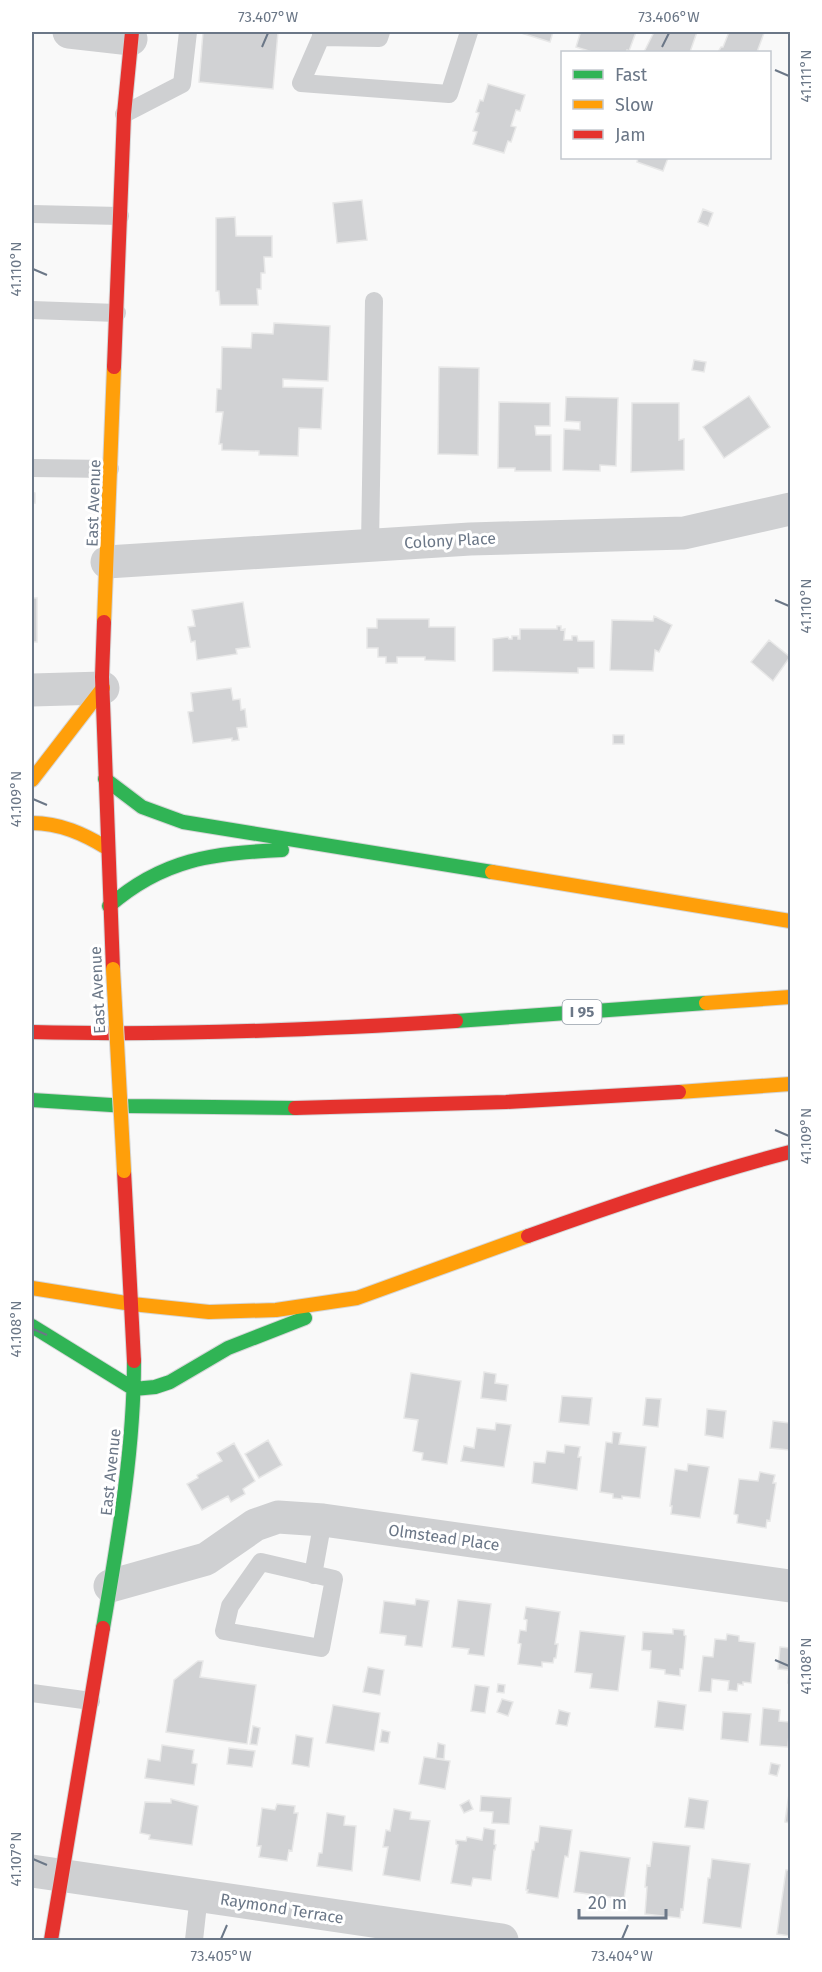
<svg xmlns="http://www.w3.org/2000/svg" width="822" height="1972" font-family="'Fira Sans',sans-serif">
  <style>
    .building { fill: #d1d2d4; stroke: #e8e8e8; stroke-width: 1.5 }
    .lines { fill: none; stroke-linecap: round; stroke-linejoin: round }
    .fast-casing { stroke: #d5d6d7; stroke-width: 16 }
    .slow-casing { stroke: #d5d6d7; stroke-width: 16 }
    .jam-casing { stroke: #d5d6d7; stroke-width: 16 }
    .lane { stroke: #cfd0d2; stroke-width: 18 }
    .street { stroke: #cfd0d2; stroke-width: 33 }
    .fast { stroke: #30b455; stroke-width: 14 }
    .slow { stroke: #ff9f0a; stroke-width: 14 }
    .jam { stroke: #e5322d; stroke-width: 14 }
    .slow-bridge-casing { stroke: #d5d6d7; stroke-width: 16; stroke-linecap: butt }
    .slow-bridge { stroke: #ff9f0a; stroke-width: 14 }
    .ticks { fill: none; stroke: #6b7787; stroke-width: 2 }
    .labels { text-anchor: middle; stroke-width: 6; stroke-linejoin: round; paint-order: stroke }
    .shield { fill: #fff; stroke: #97a0ab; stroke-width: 1.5 }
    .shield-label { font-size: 15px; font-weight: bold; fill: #6b7787 }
    .street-label { font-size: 16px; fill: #6b7787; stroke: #fff }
    .neatline { fill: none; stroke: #6b7787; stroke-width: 2 }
    .ticks-label { font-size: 15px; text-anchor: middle; fill: #6b7787 }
  </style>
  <rect width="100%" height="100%" fill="#f9f9f9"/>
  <path class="building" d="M203 32H278L273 89 199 82Z
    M518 32H553L550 42Z
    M576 32H636L629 51 627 50 626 52H592L576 47 580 34Z
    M654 32H697L690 52H644Z
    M729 32 764 33 757 52H718L721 47H723Z
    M488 84 525 95 520 111 516 110 511 126 516 127 511 142 508 141 504 153 473 144 477 132 473 131 479 113 476 112 480 100 483 101Z
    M638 158H668L663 171 637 162Z
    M362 200 367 240 337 243 333 203Z
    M703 209 713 213 708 226 698 222Z
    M235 217 236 236H272V257H264L265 273H261V289H257L258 305H220L219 291H216V218Z
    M274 323 330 326 328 381 283 379V387L323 388 321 429 299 428 298 456 259 455V451L222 450V444H219L223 412H216L217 389H221L222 347 251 348 252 333 273 334Z
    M694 360 706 362 704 372 692 370Z
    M439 367 479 368 478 455 438 454Z
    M749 396 770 427 724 458 703 427Z
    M566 397 618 398 616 466 600 465V471L563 470 564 429 580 430V422L565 421Z
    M499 402 550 403V426H535L536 435H551V471H515V468H498Z
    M632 403H679V440L684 439V470L631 472Z
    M32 473V492L35 493V503H32Z
    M32 598H37V642H32Z
    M243 602 250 647 236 649 237 654 197 660 195 641 191 642 188 627 195 626 192 610Z
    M654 616 672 625 659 652 655 650 653 671 610 670 612 620 653 621Z
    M377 619H429V627H455V661L425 660V657H397V663H386V657H378V648H367V628H377Z
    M557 626H561V630L565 629 564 640H572V636H577L578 641H594V668H578V673L493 671V639L508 637 509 639H512V636H518V639H520V629H557Z
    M769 640 790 657 773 681 751 662Z
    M231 688 233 700 240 699 241 710 245 709 247 727 237 728 239 740 232 741V738L193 743 188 712 193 711 191 693Z
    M613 735H624V744H613Z
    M484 1372 496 1374 495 1383 508 1385 506 1401 481 1398Z
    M411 1373 461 1381 447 1464 422 1460 423 1453 413 1451 418 1420 404 1418Z
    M562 1396 592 1398 589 1425 559 1422Z
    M646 1398 661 1399 658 1427 643 1425Z
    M707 1409 726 1411 723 1438 705 1435Z
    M773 1421 790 1423 789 1450 770 1448Z
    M496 1423 511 1425 504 1467 461 1461 464 1446 474 1448 477 1428 495 1430Z
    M613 1432 621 1433 619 1444 646 1447 640 1498 622 1496V1499L613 1498V1494L600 1492 606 1442 612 1443Z
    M268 1440 282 1465 259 1478 245 1454Z
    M234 1443 255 1481 243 1489 245 1494 231 1502 228 1496 202 1510 187 1484 198 1478 197 1475 222 1461 217 1453Z
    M565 1445 580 1447 578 1457H581L577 1490 532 1483 534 1462 545 1463 547 1451 564 1453Z
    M688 1464 709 1467 700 1518 671 1514 672 1506H670L675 1469 687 1471Z
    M760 1472 775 1475 773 1483H776L770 1521 767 1520 766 1528 737 1523 738 1515 734 1514 739 1479 758 1481Z
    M416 1599 429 1601 422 1647 405 1645 406 1636 380 1633 384 1601 415 1605Z
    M458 1600 491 1604 484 1656 468 1654 469 1649 452 1647Z
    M526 1607 560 1612 555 1644H558L556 1658H554L553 1663 542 1662V1667L518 1664 521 1644 518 1643 520 1630 526 1631 527 1620 524 1619Z
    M673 1629 684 1630V1635L686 1636 683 1669H680V1676L665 1674V1670L650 1668 651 1651 642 1650 643 1632 673 1634Z
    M580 1631 625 1636 618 1691 590 1688 592 1674 575 1672Z
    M727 1634 739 1636V1641L755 1643 751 1683 743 1682V1685L738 1684 737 1691 728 1690 729 1681 712 1679 711 1692 699 1691 703 1656 713 1657 715 1639 726 1640Z
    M780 1647 790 1648V1683H788L789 1670 778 1669Z
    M198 1661H203L200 1677 256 1685 247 1744 166 1732 174 1680Z
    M368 1667 384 1670 380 1695 363 1692Z
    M498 1684 505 1685 504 1693 497 1692Z
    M475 1685 489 1687 485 1713 471 1711Z
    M502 1699 513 1702 508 1716 497 1712Z
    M658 1701 686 1705 683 1730 655 1727Z
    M333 1705 380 1713 374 1751 326 1743Z
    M763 1708 780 1710 779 1721 790 1722 788 1747 760 1745Z
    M559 1710 570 1713 567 1726 556 1724Z
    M723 1712 751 1714 748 1742 721 1739Z
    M253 1726 260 1728 257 1745 250 1744Z
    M382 1730 390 1732 388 1743 380 1742Z
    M296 1735 313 1738 309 1767 292 1764Z
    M438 1743 445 1745 444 1759 436 1758Z
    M162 1745 194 1750 192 1763 197 1764 194 1785 145 1778 148 1759 160 1761Z
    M229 1748 255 1751 252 1767 227 1764Z
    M424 1757 450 1761 445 1789 419 1784Z
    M771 1763 780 1765 777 1776 769 1774Z
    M789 1794H790V1823L785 1822Z
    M481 1796 511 1798 509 1824 492 1823 493 1812 480 1811Z
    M689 1798 708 1801 704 1829 685 1827Z
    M171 1799 198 1806 192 1845 149 1839 150 1835 140 1833 145 1802 171 1803Z
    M469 1800 473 1809 464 1813 460 1805Z
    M277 1804 295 1806 294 1813H298L292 1851 289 1850 287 1861 259 1857 261 1846H257L262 1808 275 1810Z
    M394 1809 411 1812 410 1819 430 1821 420 1881 383 1875 388 1847H383L386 1830 390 1831Z
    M327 1813 345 1816 344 1825 356 1826 352 1871 317 1866 319 1853H322Z
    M540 1826 572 1830 568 1857 565 1856 558 1898 527 1893 528 1890H526L532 1850H534L535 1842H538Z
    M484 1828 495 1830 494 1844 496 1845 495 1850H494L491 1880 473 1878 471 1886 451 1883 458 1845 456 1844V1840L466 1841 467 1837 482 1840Z
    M653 1842 690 1846 683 1910 681 1909 680 1918 645 1914 647 1887H645L647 1865 650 1866Z
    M580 1851 630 1858 624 1899 574 1892Z
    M712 1859 750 1864 741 1928 703 1923 708 1878H710Z
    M786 1870H790V1936L777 1934Z"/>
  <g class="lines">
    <defs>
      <path id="fast" d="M105 779 142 807 183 822 492 872
        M109 906C163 859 213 853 282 850
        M456 1021 706 1003
        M32 1100 127 1106 295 1108
        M32 1326 134 1389 155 1387 170 1382 228 1348 305 1318
        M103 1628C118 1540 134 1451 134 1361"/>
      <path id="slow" d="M104 622 114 367
        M32 780 103 688
        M32 823C60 823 84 834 107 848
        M492 872 790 921
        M706 1003 790 997
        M679 1092 790 1084
        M32 1288 132 1304 209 1312 276 1310 357 1298 528 1236"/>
      <path id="jam" d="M114 367 124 114 132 32
        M104 622 102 677 113 969
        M32 1032C174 1036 315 1030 456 1021
        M295 1108 506 1102 679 1092
        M124 1171 134 1361
        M528 1236C614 1205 701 1175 790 1152
        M51 1940 103 1628"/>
    </defs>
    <use href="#fast" class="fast-casing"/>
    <use href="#slow" class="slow-casing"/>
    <use href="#jam" class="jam-casing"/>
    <path class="lane" d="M321 32V37L379 38 381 32
      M321 37 301 83 449 94 469 32
      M124 114 182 84 188 32
      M32 214 120 216
      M32 310 117 313
      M32 468 110 469
      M370 545 374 301
      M261 1562 334 1579 321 1648 224 1631 230 1606Z
      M313 1575 323 1520
      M32 1693 91 1701
      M194 1940 199 1895"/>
    <path class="street" d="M69 32 131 39
      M107 562 470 539 684 533 790 509
      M32 690 103 688
      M110 1586 206 1559 255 1525 278 1517 323 1520 790 1586
      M32 1871 502 1940"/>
    <use href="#fast" class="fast"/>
    <use href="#slow" class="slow"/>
    <use href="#jam" class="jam"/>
    <defs>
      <path id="slow-bridge" d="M113 969 124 1171"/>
    </defs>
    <use href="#slow-bridge" class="slow-bridge-casing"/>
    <use href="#slow-bridge" class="slow-bridge"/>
  </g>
  <path class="ticks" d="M262 47 268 33M662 47 669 33M775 70 789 76M33 269 47 275M775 600 789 606M33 799 47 805M775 1130 789 1136M33 1329 47 1335M775 1660 789 1666M33 1859 47 1865M221 1939 227 1925M622 1939 628 1925"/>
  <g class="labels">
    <rect class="shield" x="562.5" y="1000" width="39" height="24" rx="4.5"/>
    <g class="shield-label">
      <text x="582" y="1017">I 95</text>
    </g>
    <g class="street-label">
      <text transform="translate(93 503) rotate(-88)" y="6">East Avenue</text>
      <text transform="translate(450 540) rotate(-3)" y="6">Colony Place</text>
      <text transform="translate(97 990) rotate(-93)" y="6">East Avenue</text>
      <text transform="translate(110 1472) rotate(-84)" y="6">East Avenue</text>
      <text transform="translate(444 1537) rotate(8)" y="6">Olmstead Place</text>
      <text transform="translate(282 1908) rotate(9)" y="6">Raymond Terrace</text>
    </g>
  </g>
  <rect width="822" height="1972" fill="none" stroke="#ffffff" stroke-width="66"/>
  <rect x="561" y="51" width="210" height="108" fill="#ffffff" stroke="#c4c9cf" stroke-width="1.5"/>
  <rect x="573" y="70" width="30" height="9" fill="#30b455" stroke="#c4c9cf" stroke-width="1.5"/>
  <text x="615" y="81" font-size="18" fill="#6b7787">Fast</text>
  <rect x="573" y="100" width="30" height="9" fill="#ff9f0a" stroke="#c4c9cf" stroke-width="1.5"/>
  <text x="615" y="111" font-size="18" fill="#6b7787">Slow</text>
  <rect x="573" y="130" width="30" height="9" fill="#e5322d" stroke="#c4c9cf" stroke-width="1.5"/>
  <text x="615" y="141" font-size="18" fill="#6b7787">Jam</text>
  <path d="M579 1909v9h87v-9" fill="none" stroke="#6b7787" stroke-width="3"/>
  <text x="588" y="1909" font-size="18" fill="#6b7787" stroke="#ffffff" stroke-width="4.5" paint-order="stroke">20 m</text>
  <rect x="33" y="33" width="756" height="1906" class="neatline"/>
  <g class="ticks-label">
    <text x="268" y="22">73.407°W</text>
    <text x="669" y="22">73.406°W</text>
    <text transform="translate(806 76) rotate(-90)" y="5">41.111°N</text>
    <text transform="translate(16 269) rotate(-90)" y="5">41.110°N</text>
    <text transform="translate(806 606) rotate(-90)" y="5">41.110°N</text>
    <text transform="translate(16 799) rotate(-90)" y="5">41.109°N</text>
    <text transform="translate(806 1136) rotate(-90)" y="5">41.109°N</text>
    <text transform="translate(16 1329) rotate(-90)" y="5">41.108°N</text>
    <text transform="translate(806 1666) rotate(-90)" y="5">41.108°N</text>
    <text transform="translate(16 1859) rotate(-90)" y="5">41.107°N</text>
    <text x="221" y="1961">73.405°W</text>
    <text x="622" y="1961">73.404°W</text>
  </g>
</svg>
